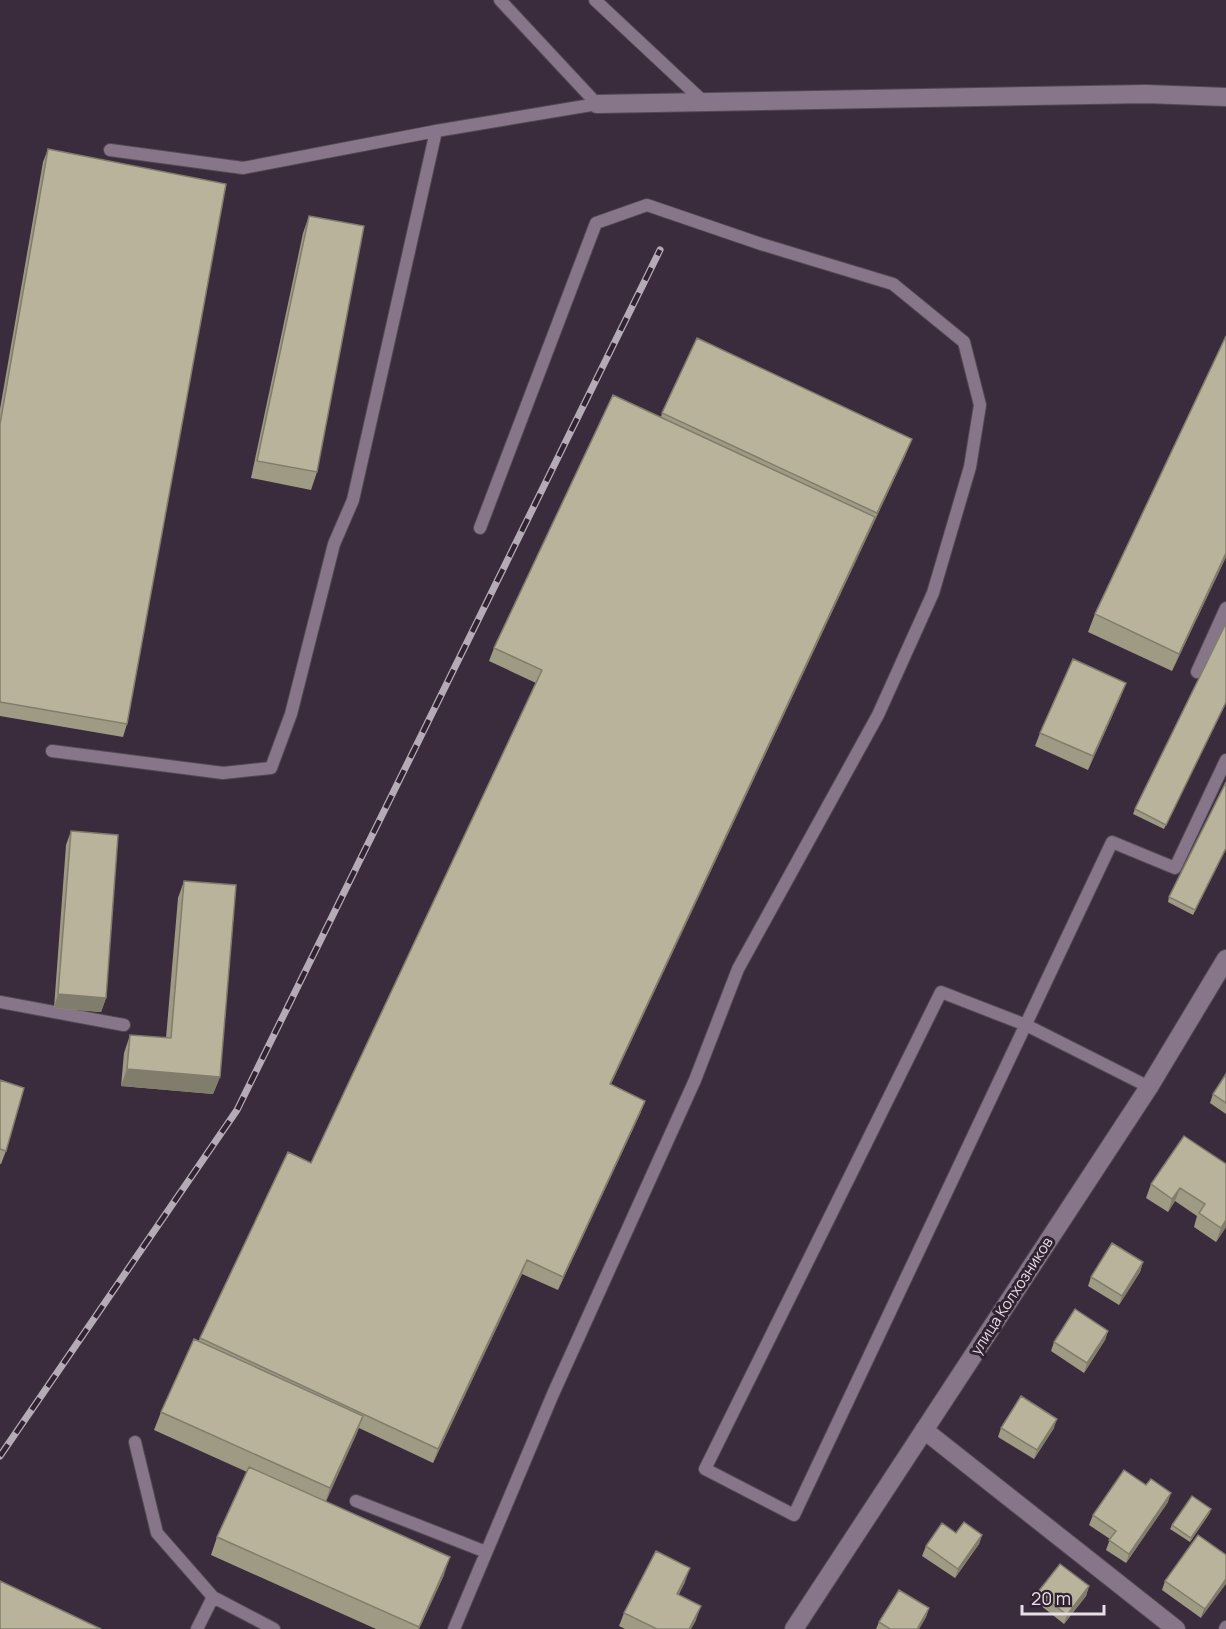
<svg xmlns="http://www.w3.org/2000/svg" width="1226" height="1629" font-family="Manrope,sans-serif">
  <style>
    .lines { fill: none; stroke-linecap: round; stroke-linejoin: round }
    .lane-casing { stroke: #544955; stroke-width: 14 }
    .street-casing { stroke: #544955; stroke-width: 20 }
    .lane { stroke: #877689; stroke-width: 12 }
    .street { stroke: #877689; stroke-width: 18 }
    .rail-casing { stroke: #b5abb6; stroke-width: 7 }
    .rail { stroke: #302231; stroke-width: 4.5; stroke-dasharray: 14; stroke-linecap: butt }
    .wall { fill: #9e9a84 }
    .shaded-wall { fill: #817d6c }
    .building { fill: #b8b39a; stroke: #817d6c; stroke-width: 1.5 }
    .labels { text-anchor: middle; stroke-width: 6; stroke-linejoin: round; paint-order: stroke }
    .street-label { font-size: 15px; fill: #e7dee8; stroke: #302231 }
  </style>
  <rect width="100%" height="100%" fill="#3a2c3c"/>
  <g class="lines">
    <defs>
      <path id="lane" d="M500 0 597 104
        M595 0 705 103
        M110 150 243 168 436 131 597 104
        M1197 672 1226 608
        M52 751 223 773 271 768 291 714 334 544 353 500 436 131
        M0 1002 124 1025
        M1149 1087 1026 1025 941 992 705 1469 794 1515 1112 842 1175 868 1226 760
        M135 1442 157 1533 213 1597 274 1629
        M356 1501 486 1552
        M197 1629 213 1597
        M454 1629 553 1394 695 1080 738 969 878 715 933 593 970 467 980 405 964 342 893 284 761 244 647 205 596 223 480 528
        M1225 1629 1226 1627"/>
      <path id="street" d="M597 104 1146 94 1226 97
        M924 1430 1176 1629
        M794 1629 1149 1087 1226 959"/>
    </defs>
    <use href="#lane" class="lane-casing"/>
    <use href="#street" class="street-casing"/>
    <use href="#lane" class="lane"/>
    <use href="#street" class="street"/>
    <defs>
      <path id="rail" d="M0 1456 237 1110 660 250"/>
    </defs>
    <use href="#rail" class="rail-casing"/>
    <use href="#rail" class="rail"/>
  </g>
  <path class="wall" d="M48 149 127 724 123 737 0 716V409L43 162Z
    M309 216 317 472 311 490 251 478 303 233Z
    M662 413 912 439 905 456 611 1084 645 1101 640 1114 558 1290 522 1274 433 1463 359 1428 326 1501 444 1575 419 1629H376L211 1555 217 1537 247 1472 154 1430 161 1412 200 1338 311 1163 536 683 489 661 494 648 661 417Z
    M1226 557 1172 671 1088 632 1095 614Z
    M1121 696 1088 770 1035 746 1040 733Z
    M1226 703 1164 829 1133 814 1135 809Z
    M71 831 106 998 101 1012 54 1008 66 845Z
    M1226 849 1193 915 1168 902 1169 897Z
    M184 881 220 1077 213 1094 121 1086 124 1053 130 1035 166 1038 178 898Z
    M1226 1074V1114L1210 1103 1213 1094Z
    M0 1080 6 1151 1 1164H0Z
    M1184 1136 1226 1227 1216 1242 1194 1227 1197 1216 1175 1201 1168 1212 1146 1198 1151 1184Z
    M1143 1262 1140 1272 1119 1305 1088 1286 1091 1277Z
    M1108 1331 1105 1340 1084 1373 1051 1351 1054 1342Z
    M1001 1428H1054L1034 1459 998 1437Z
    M1168 1502 1126 1563 1106 1550 1110 1539 1089 1525 1093 1515Z
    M1211 1509 1209 1514 1190 1542 1170 1529 1172 1525Z
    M956 1533 982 1535 979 1544 955 1578 922 1556 926 1546Z
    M1226 1555 1201 1618 1162 1590 1165 1581Z
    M685 1582 679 1594 696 1620 691 1629H625L619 1626 624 1613Z
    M1089 1586 1086 1596 1064 1624 1035 1601 1038 1592Z
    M929 1608 926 1617 919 1629H876L879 1622Z"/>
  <path class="shaded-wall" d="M912 439 905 456 605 1097 610 1084Z
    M1226 553V557L1172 671 1179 654Z
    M1126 683 1121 696 1088 770 1093 756Z
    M58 994 106 998 101 1012 54 1008Z
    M127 1069 220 1077 213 1094 121 1086Z
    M645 1101 640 1114 558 1290 563 1277Z
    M1180 1188 1175 1201 1168 1212 1172 1199Z
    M1226 1220V1227L1216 1242 1221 1228Z
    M527 1260 522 1274 433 1463 438 1449Z
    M1143 1262 1140 1272 1119 1305 1122 1296Z
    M1108 1331 1105 1340 1084 1373 1087 1363Z
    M363 1416 357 1433 324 1506 330 1488Z
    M1057 1419 1054 1428 1034 1459 1037 1450Z
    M1171 1493 1168 1502 1126 1563 1129 1554Z
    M1211 1509 1209 1514 1190 1542 1191 1538Z
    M982 1535 979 1544 955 1578 958 1569Z
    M450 1557 444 1575 419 1629H418Z
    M690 1568 685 1582 672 1607 677 1594Z
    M1226 1579V1584L1201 1618 1205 1609Z
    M1089 1586 1086 1596 1064 1624 1067 1615Z
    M701 1606 696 1620 691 1629H689Z
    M929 1608 926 1617 919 1629H917Z"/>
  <path class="building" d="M48 149 226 184 127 724 0 702V424Z
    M309 216 364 226 317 472 257 461Z
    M1226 336V553L1179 654 1095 614Z
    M697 338 912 439 877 513 662 413Z
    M613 395 875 517 610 1084 645 1101 563 1277 527 1260 438 1449 200 1338 288 1152 311 1163 542 670 494 648Z
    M1226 623V702L1166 825 1135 809Z
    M1073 659 1126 683 1093 756 1040 733Z
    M1226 782V848L1195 910 1169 897Z
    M71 831 118 835 106 998 58 994Z
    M184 881 236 885 220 1077 127 1069 130 1035 171 1038Z
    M1226 1074V1103L1213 1094Z
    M0 1080 24 1088 6 1151 0 1149Z
    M1184 1136 1226 1164V1220L1221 1228 1199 1213 1205 1204 1180 1188 1172 1199 1151 1184Z
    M1112 1243 1143 1262 1122 1296 1091 1277Z
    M1075 1309 1108 1331 1087 1363 1054 1342Z
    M194 1339 363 1416 330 1488 161 1412Z
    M1021 1396 1057 1419 1037 1450 1001 1428Z
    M249 1467 450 1557 419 1627 217 1537Z
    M1124 1470 1146 1485 1151 1479 1171 1493 1129 1554 1109 1540 1116 1531 1093 1515Z
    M1192 1496 1211 1509 1191 1538 1172 1525Z
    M964 1522 982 1535 958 1569 926 1546 942 1523 956 1533Z
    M1198 1535 1226 1555V1579L1205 1609 1165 1581Z
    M656 1551 690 1568 677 1594 701 1606 689 1629H657L624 1613Z
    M1060 1564 1089 1586 1067 1615 1038 1592Z
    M0 1581 101 1629H0Z
    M899 1590 929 1608 917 1629H890L879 1622Z"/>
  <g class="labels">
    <g class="street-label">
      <text transform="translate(1012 1296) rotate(-57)" y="5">улица Колхозников</text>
    </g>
  </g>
  <path d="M1022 1605v9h82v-9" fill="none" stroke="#e7dee8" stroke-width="3"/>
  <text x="1031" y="1605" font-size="18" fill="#e7dee8" stroke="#302231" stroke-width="4.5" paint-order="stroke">20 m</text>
</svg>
